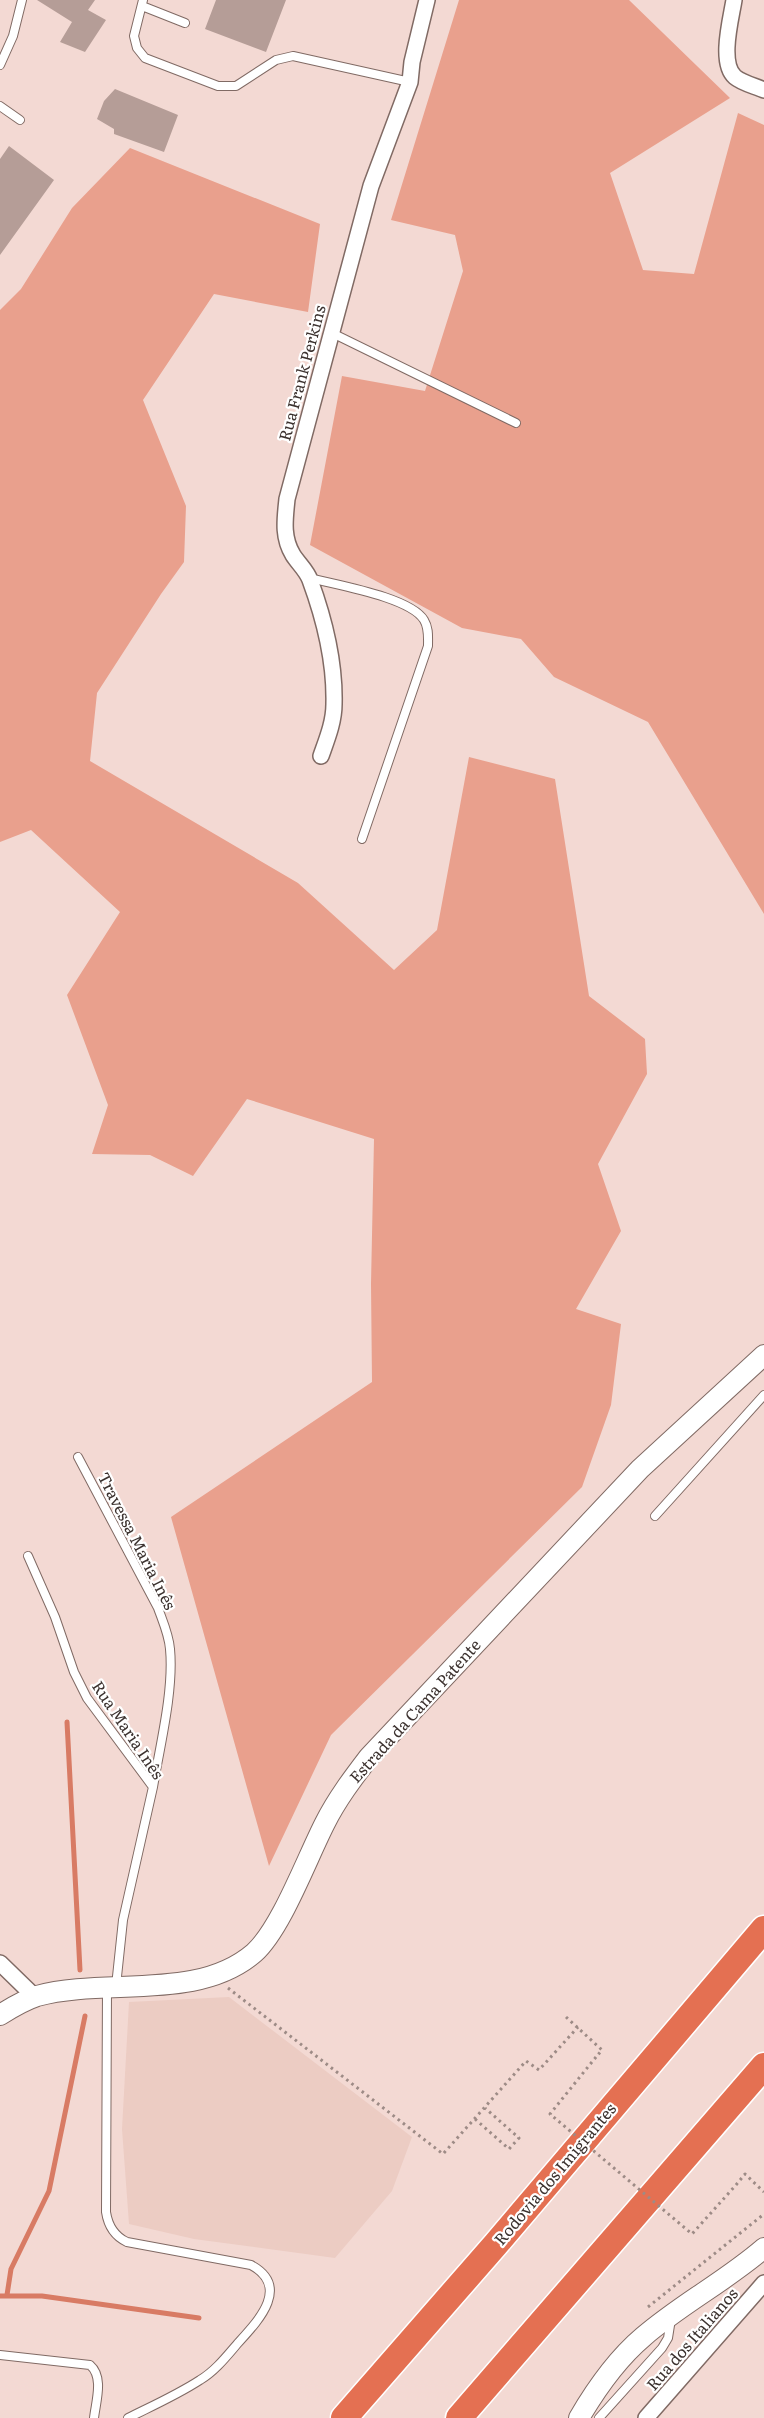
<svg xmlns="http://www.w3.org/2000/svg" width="764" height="2418" font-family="Literata,serif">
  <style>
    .built { fill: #ecccc3 }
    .green { fill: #e9a08d }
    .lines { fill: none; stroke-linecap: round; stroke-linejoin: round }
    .stream { stroke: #d87b64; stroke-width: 5 }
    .building { fill: #b59d97 }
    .lane-casing { stroke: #806a64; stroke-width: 10 }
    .street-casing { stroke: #806a64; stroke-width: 18 }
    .secondary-casing { stroke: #806a64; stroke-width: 22 }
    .highway-casing { stroke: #fff; stroke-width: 29 }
    .path { stroke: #9d8b86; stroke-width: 3; stroke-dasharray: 2.5 4; stroke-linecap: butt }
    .lane { stroke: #fff; stroke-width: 8 }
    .street { stroke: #fff; stroke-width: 15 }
    .secondary { stroke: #fff; stroke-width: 20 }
    .highway { stroke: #e47052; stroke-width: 26 }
    .path-bridge { stroke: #9d8b86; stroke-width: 3; stroke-dasharray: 2.5 4; stroke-linecap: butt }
    .labels { text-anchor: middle; stroke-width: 4.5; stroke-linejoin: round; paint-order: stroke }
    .street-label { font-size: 16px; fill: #3c322f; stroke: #fff }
  </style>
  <rect width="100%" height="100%" fill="#f3d9d3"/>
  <path class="built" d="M229 1997 412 2137 392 2191 335 2258 194 2239 129 2224 122 2129 129 2002Z"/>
  <path class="green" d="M459 0H629L730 98 610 173 643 270 694 274 738 113 764 125V914L648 722 554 677 521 639 462 628 310 545 342 376 425 391 463 271 455 235 391 220Z
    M130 148 320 224 308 312 214 294 143 400 186 506 184 562 161 594 97 693 90 761 298 883 394 970 437 930 469 757 555 779 589 996 645 1039 647 1074 598 1164 621 1231 576 1309 621 1324 611 1405 582 1487 331 1735 269 1866 171 1517 372 1382 371 1284 374 1139 247 1099 193 1176 150 1155 92 1154 108 1105 67 995 120 912 31 830 0 842V310L21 289 72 208Z"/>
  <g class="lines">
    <path class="stream" d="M67 1722 80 1970
      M7 2295 11 2269 49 2191 85 2016
      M0 2296H42L199 2318"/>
  </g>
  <path class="building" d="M37 0H95L88 10 106 20 85 52 60 42 72 22Z
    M216 0H286L266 52 205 29Z
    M115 89 178 115 164 152 114 134V129L97 119 104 101Z
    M9 146 54 180 0 255V159Z"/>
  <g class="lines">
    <defs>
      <path id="lane" d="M143 0 134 36 137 48 145 58 218 86H236L276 60 293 56 410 82
        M142 6 185 23
        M0 65 13 36 22 0
        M0 106 20 120
        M330 332 516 423
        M310 578C336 585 410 597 424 620 429 628 428 637 428 646L362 839
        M78 1457 158 1608C163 1622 169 1635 170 1649 174 1690 160 1746 153 1787
        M655 1516 764 1395
        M28 1556 55 1617 74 1672 87 1698 153 1787 123 1920 116 1986
        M107 1989 106 2212C108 2225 114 2236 127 2242L251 2265C291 2287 258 2321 238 2343 226 2357 215 2371 200 2380 177 2395 152 2406 128 2418
        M0 2355 90 2365C104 2377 96 2401 94 2418
        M599 2418 662 2348 668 2338 671 2319"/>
      <path id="street" d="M734 0C731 19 719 63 735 77 742 83 755 86 764 90
        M321 756C327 739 334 722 334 704 335 664 324 618 310 580 307 571 298 563 293 555 282 537 285 519 287 499L371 186 410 82 412 62 427 0
        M0 1963 35 1997
        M646 2418 764 2283"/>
      <path id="secondary" d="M0 2015C11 2008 25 2000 37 1996 105 1977 197 2002 254 1953 281 1929 307 1858 325 1823 337 1799 353 1778 369 1757L640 1469 764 1355
        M579 2418C596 2389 617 2359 643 2337 681 2304 726 2281 764 2248"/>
      <path id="highway" d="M344 2418 496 2244 764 1929
        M459 2418 764 2066"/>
    </defs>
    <use href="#lane" class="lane-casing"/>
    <use href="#street" class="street-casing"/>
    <use href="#secondary" class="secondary-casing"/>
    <use href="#highway" class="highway-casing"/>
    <path class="path" d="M228 1988 443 2154 526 2061 539 2070 578 2027
      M566 2017 602 2050 596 2057
      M475 2119 509 2149 519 2138 485 2108
      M736 2185 745 2174 764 2192
      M648 2307 764 2214"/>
    <use href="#lane" class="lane"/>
    <use href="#street" class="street"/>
    <use href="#secondary" class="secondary"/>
    <use href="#highway" class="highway"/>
    <path class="path-bridge" d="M596 2057 550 2114 692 2234 736 2185"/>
  </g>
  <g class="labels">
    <g class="street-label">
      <text transform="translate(302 373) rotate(-75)" y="6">Rua Frank Perkins</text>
      <text transform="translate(137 1541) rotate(63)" y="6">Travessa Maria Inês</text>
      <text transform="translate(415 1711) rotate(-48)" y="6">Estrada da Cama Patente</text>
      <text transform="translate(128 1730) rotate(56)" y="6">Rua Maria Inês</text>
      <text transform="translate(555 2174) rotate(-50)" y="6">Rodovia dos Imigrantes</text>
      <text transform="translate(692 2339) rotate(-49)" y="6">Rua dos Italianos</text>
    </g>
  </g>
</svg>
